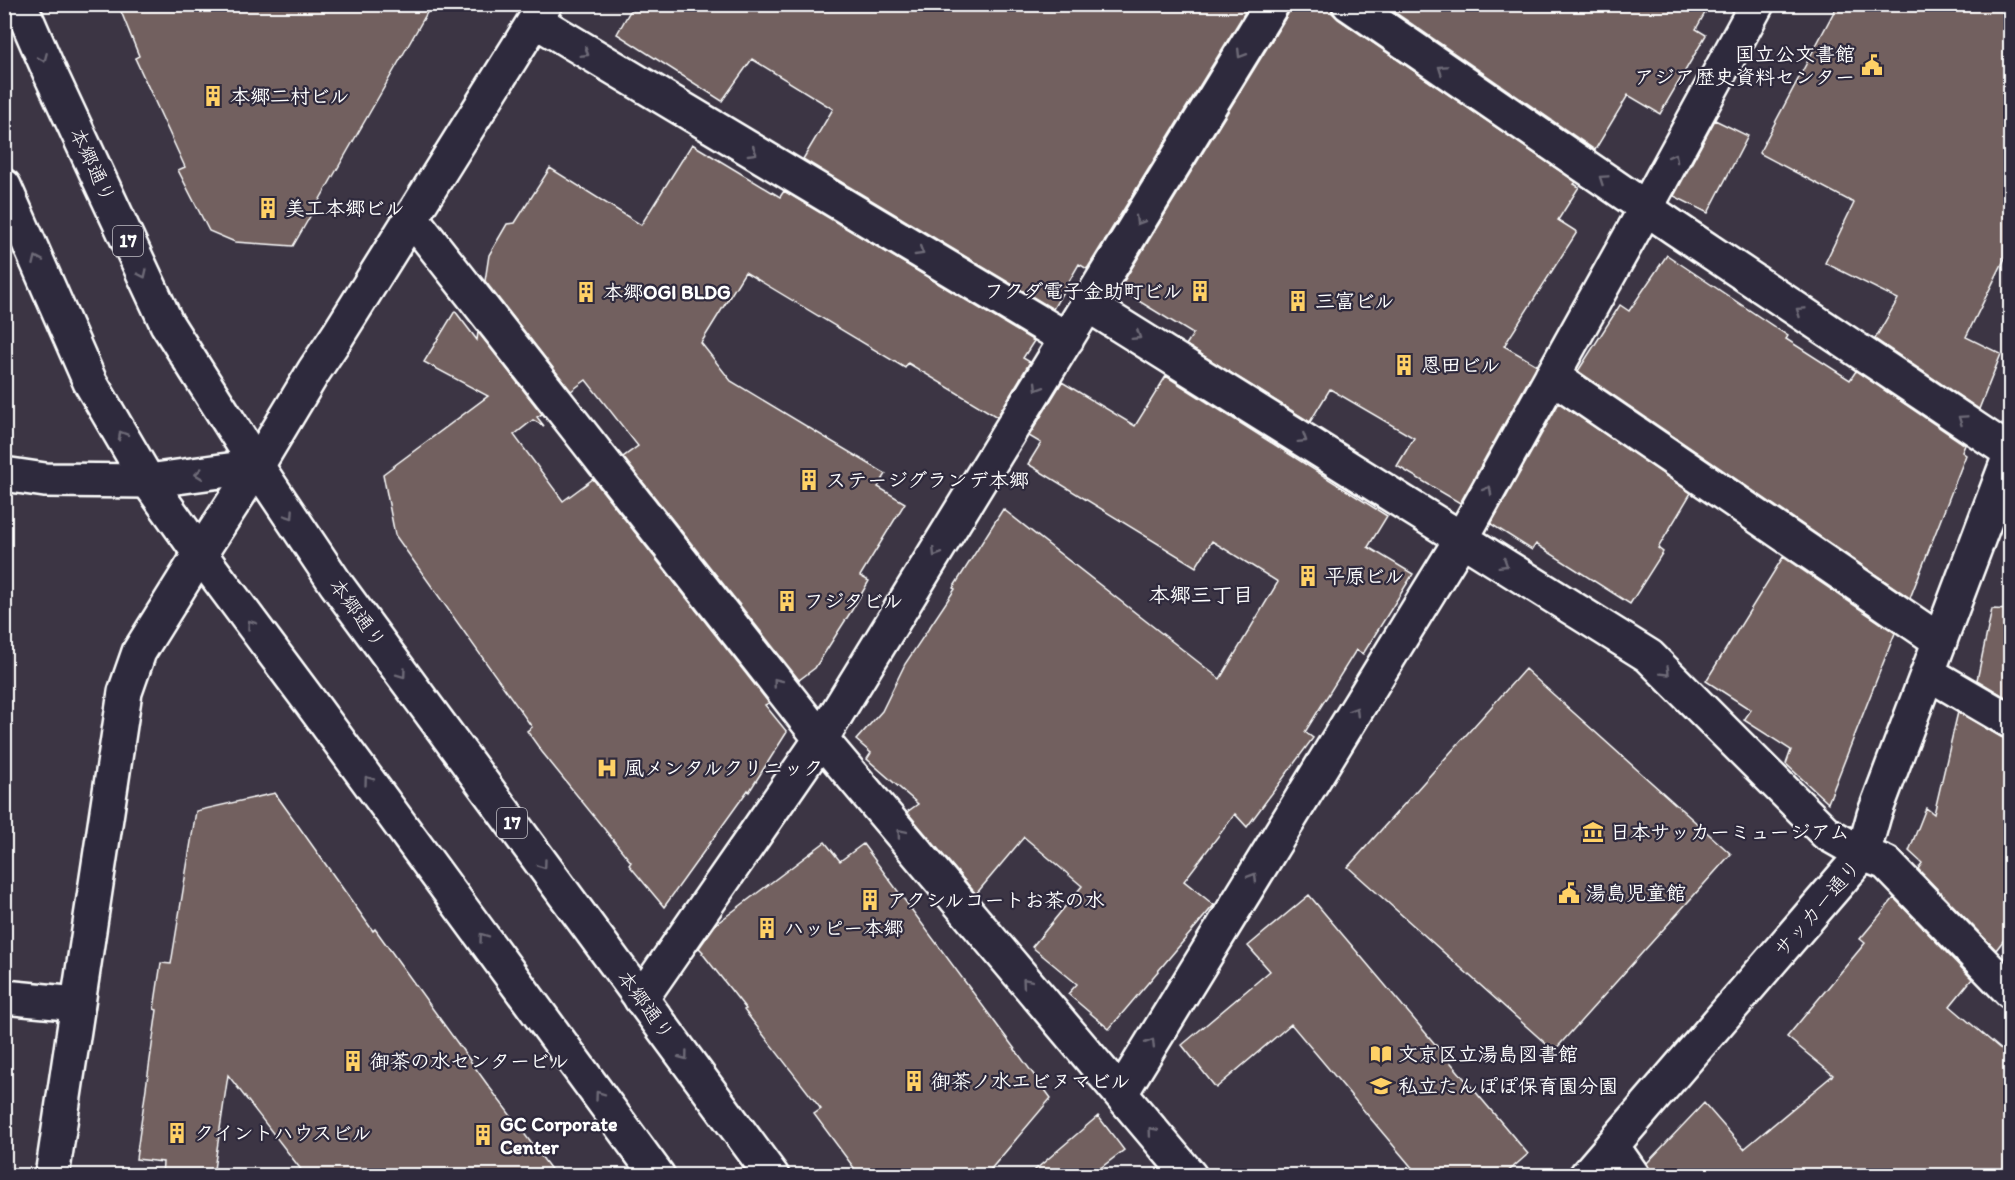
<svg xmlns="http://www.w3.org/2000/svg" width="2015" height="1180" font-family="Itim,'Klee One',sans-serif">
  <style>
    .building { fill: #72615f; stroke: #fff; stroke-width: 1.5 }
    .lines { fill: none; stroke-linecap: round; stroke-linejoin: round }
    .pedestrian-casing { stroke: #fff; stroke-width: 38 }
    .minor-casing { stroke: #fff; stroke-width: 38 }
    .tertiary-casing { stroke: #fff; stroke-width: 38 }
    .trunk-casing { stroke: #fff; stroke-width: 38 }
    .pedestrian { stroke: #2f2a3d; stroke-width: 33 }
    .minor { stroke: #2f2a3d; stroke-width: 33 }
    .tertiary { stroke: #2f2a3d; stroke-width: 33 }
    .trunk { stroke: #2f2a3d; stroke-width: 33 }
    .oneway { stroke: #6d6a77 }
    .labels { text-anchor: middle; stroke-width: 4.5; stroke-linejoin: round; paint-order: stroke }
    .shield { fill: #2f2a3d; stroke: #c1bfc5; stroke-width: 1.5 }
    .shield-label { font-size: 18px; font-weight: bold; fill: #fff }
    .poi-label { font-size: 20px; font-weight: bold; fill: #fff; stroke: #2f2a3d; text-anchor: start }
    .street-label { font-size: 20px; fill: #fff; stroke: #2f2a3d }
    .neighbourhood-label { font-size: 21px; font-weight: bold; fill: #fff; stroke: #2f2a3d }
  </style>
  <rect width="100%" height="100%" fill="#3c3544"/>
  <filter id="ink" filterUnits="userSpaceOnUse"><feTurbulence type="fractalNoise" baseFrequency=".0167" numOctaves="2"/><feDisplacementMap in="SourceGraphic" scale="12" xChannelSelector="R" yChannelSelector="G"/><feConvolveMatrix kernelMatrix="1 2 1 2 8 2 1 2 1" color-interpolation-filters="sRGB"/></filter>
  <g filter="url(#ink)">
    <path class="building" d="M118 4H432L293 246 235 242 209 231 178 170 185 167 135 58 139 56Z
      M634 4H1250L1087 269 1079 264 1053 309 803 159 833 109 752 59 722 101 617 34Z
      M1291 4H1331L1332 13 1338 19 1576 182 1574 184 1579 187 1558 220 1577 232 1504 346 1537 365 1460 503 1397 466 1414 438 1330 389 1310 422 1186 345 1193 334 1119 289 1288 14Z
      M1383 4H1710L1696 29 1706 35 1660 114 1628 95 1595 150Z
      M1838 4H2010V248L1966 337 2001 354 1979 409 1875 339 1898 299 1825 263 1854 203 1759 153Z
      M1715 120 1748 136 1708 213 1674 196Z
      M692 144 780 197 784 191 1034 341 1023 358 1030 362 997 417 908 363 905 368 745 272 701 343 731 381 886 474 878 487 905 503 860 576 869 581 852 610 815 668 799 680 623 457 638 446 586 380 571 391 485 281 489 255 507 224 515 223 550 168 641 225Z
      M1667 255 1788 336 1786 339 1850 380 1856 371 1965 445 1962 452 1966 455 1910 598 1578 371 1620 305 1629 311Z
      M455 311 477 340 478 332 542 414 537 417 544 426 533 420 514 435 563 501 593 479 769 703 765 705 787 732 749 792 748 790 664 907 629 865 631 862 542 752 527 731 532 727 395 535 383 474 488 396 424 362Z
      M1166 376 1387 516 1368 547 1413 574 1363 654 1356 650 1305 732 1313 738 1247 827 1235 814 1184 881 1214 905 1109 1029 1068 994 1077 984 1032 947 1082 886 1024 837 976 894 907 812 918 804 867 759 871 753 856 740 882 711 905 664 955 589 953 588 1003 509 1220 679 1278 582 1212 541 1196 567 1028 464 1041 443 1029 436 1062 382 1135 426Z
      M1559 403 1691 493 1658 548 1663 552 1630 604 1536 544 1532 550 1491 524Z
      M1783 557 1895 633 1828 803 1786 764 1791 750 1744 720 1751 710 1706 681Z
      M1992 609 2010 610V700L1977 680Z
      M1525 669 1731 854 1554 1051 1348 867Z
      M1958 712 2001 737 2010 740V932L1996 950 1918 869 1922 863 1909 851 1926 808 1934 814Z
      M275 793 373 931 375 929 487 1084 556 1176H306L228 1075 213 1176H162L163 1162 136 1159 157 1010 154 1009 161 963 171 964 196 811Z
      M825 842 840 861 863 844 1051 1098 985 1176H860L814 1114 821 1109 744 1010 746 1009 702 953 703 952 699 948 716 924Z
      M1309 895 1528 1154 1503 1176H1419L1291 1024 1216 1088 1182 1045 1270 971 1248 946Z
      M1894 898 1972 979 1950 1006 2010 1057V1176H1652L1647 1163 1704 1103 1744 1149 1833 1075 1787 1037 1865 943 1860 939Z
      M1098 1116 1124 1150 1090 1176H1028Z"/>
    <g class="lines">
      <defs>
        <path id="pedestrian" d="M1928 673 2010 721"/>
        <path id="minor" d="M1349 4 1675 228 2010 452
          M536 21 1067 339
          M411 217 821 739 1190 1176
          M1088 305 1649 656 1826 833 1863 854 1886 863 2010 991
          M1552 376 1940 641
          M4 474 45 480 148 481 257 466
          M4 997 77 1004
          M641 999 821 739 1272 4
          M1121 1093 1462 538 1646 208 1757 4
          M1612 1146 1633 1176"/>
        <path id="tertiary" d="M52 1176 125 692 139 652 200 554 257 466 314 371 338 335 545 4
          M1586 1176 1863 854 1874 815 2010 455"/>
        <path id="trunk" d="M20 4 50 73 167 324 257 466 336 584 772 1176
          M4 186 90 382 148 481 200 554 314 707 658 1176"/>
      </defs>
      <use href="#pedestrian" class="pedestrian-casing"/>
      <use href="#minor" class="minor-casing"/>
      <use href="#tertiary" class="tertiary-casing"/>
      <use href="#trunk" class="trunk-casing"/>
      <use href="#pedestrian" class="pedestrian"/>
      <use href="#minor" class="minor"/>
      <use href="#tertiary" class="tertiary"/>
      <use href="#trunk" class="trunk"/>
    </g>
    <defs><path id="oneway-chevron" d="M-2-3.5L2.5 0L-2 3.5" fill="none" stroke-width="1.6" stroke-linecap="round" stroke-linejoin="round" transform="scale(1.5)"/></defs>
    <g class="oneway">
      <use href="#oneway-chevron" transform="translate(585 53) rotate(32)"/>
      <use href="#oneway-chevron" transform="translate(1241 54) rotate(122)"/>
      <use href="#oneway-chevron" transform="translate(43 58) rotate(67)"/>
      <use href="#oneway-chevron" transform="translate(1442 69) rotate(-146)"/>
      <use href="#oneway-chevron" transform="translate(753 152) rotate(31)"/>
      <use href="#oneway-chevron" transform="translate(1674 157) rotate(-61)"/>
      <use href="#oneway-chevron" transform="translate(1603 179) rotate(-146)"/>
      <use href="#oneway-chevron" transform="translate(1139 221) rotate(121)"/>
      <use href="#oneway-chevron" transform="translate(920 252) rotate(31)"/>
      <use href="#oneway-chevron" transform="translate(37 260) rotate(-114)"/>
      <use href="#oneway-chevron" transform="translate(143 274) rotate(65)"/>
      <use href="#oneway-chevron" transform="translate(1800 311) rotate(-146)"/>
      <use href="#oneway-chevron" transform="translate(1137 336) rotate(32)"/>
      <use href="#oneway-chevron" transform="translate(1038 387) rotate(121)"/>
      <use href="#oneway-chevron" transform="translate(1962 419) rotate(-146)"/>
      <use href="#oneway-chevron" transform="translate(122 435) rotate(-120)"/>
      <use href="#oneway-chevron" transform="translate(1303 439) rotate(32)"/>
      <use href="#oneway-chevron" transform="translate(199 474) rotate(173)"/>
      <use href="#oneway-chevron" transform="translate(1488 490) rotate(-61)"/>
      <use href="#oneway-chevron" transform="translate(290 515) rotate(56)"/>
      <use href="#oneway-chevron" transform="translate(936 553) rotate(122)"/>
      <use href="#oneway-chevron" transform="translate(1504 564) rotate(32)"/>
      <use href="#oneway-chevron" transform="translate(251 624) rotate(-126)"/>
      <use href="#oneway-chevron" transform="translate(1666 672) rotate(45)"/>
      <use href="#oneway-chevron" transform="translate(402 674) rotate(54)"/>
      <use href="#oneway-chevron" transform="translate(777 682) rotate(-128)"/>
      <use href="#oneway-chevron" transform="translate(1355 711) rotate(-58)"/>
      <use href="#oneway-chevron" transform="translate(368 780) rotate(-126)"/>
      <use href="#oneway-chevron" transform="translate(901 833) rotate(-130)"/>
      <use href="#oneway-chevron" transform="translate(543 865) rotate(54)"/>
      <use href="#oneway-chevron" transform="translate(1253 877) rotate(-58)"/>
      <use href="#oneway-chevron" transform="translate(483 937) rotate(-126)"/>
      <use href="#oneway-chevron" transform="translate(1026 982) rotate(-130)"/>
      <use href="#oneway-chevron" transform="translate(1151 1043) rotate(-58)"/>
      <use href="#oneway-chevron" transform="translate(684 1056) rotate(53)"/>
      <use href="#oneway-chevron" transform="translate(599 1095) rotate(-126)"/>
      <use href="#oneway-chevron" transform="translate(1152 1131) rotate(-130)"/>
    </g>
  </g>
  <defs>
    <symbol id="civic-bare" viewBox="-9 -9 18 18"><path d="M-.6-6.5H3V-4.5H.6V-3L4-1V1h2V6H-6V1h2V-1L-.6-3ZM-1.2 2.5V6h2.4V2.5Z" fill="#ffd166" stroke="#2f2a3d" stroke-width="2.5" paint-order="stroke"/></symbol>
    <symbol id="building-bare" viewBox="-9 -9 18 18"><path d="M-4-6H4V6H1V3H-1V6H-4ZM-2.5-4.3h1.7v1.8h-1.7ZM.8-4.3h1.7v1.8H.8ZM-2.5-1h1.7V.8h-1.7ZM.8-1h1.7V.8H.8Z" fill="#ffd166" stroke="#2f2a3d" stroke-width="2.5" paint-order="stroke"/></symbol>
    <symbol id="hospital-bare" viewBox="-9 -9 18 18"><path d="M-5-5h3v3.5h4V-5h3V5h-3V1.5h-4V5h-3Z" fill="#ffd166" stroke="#2f2a3d" stroke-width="2.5" paint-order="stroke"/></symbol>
    <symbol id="museum-bare" viewBox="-9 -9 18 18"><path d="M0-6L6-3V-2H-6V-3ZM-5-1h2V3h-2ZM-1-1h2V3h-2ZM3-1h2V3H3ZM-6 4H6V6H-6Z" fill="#ffd166" stroke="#2f2a3d" stroke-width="2.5" paint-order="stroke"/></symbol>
    <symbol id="library-bare" viewBox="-9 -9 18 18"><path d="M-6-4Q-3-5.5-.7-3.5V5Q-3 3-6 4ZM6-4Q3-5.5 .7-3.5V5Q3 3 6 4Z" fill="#ffd166" stroke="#2f2a3d" stroke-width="2.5" paint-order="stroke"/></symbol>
    <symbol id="school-bare" viewBox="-9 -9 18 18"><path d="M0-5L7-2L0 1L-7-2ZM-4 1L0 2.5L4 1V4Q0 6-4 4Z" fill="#ffd166" stroke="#2f2a3d" stroke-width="2.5" paint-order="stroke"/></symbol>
  </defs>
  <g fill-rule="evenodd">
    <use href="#civic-bare" x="1857" y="50" width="30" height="30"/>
    <use href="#building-bare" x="198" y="81" width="30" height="30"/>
    <use href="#building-bare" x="253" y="193" width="30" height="30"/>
    <use href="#building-bare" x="1185" y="276" width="30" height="30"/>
    <use href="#building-bare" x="571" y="277" width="30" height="30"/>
    <use href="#building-bare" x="1283" y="286" width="30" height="30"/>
    <use href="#building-bare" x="1389" y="350" width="30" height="30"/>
    <use href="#building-bare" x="794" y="465" width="30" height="30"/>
    <use href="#building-bare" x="1293" y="561" width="30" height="30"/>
    <use href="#building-bare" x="772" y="586" width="30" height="30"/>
    <use href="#hospital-bare" x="592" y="753" width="30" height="30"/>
    <use href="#museum-bare" x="1578" y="817" width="30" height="30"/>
    <use href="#civic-bare" x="1554" y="878" width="30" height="30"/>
    <use href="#building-bare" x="855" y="885" width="30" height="30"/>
    <use href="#building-bare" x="752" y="913" width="30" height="30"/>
    <use href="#library-bare" x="1366" y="1039" width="30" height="30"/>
    <use href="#building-bare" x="338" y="1046" width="30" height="30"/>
    <use href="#building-bare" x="899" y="1066" width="30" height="30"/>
    <use href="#school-bare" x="1366" y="1071" width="30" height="30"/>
    <use href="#building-bare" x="162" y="1118" width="30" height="30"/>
    <use href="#building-bare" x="468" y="1120" width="30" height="30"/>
  </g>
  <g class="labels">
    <g class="shield">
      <rect x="113" y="226" width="30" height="30" rx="4.5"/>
      <rect x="497" y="808" width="30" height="30" rx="4.5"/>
    </g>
    <g class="shield-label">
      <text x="128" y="247">17</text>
      <text x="512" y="829">17</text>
    </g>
    <g class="poi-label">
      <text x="1855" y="61" text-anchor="end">国立公文書館<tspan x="1855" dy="23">アジア歴史資料センター</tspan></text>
      <text x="230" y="103">本郷二村ビル</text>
      <text x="285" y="215">美工本郷ビル</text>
      <text x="1183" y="298" text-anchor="end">フクダ電子金助町ビル</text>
      <text x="603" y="299">本郷OGI BLDG</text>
      <text x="1315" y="308">三富ビル</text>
      <text x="1421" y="372">恩田ビル</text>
      <text x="826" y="487">ステージグランデ本郷</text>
      <text x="1325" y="583">平原ビル</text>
      <text x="804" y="608">フジタビル</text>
      <text x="624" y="775">風メンタルクリニック</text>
      <text x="1610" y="839">日本サッカーミュージアム</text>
      <text x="1586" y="900">湯島児童館</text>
      <text x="887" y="907">アクシルコートお茶の水</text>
      <text x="784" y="935">ハッピー本郷</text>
      <text x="1398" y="1061">文京区立湯島図書館</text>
      <text x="370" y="1068">御茶の水センタービル</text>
      <text x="931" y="1088">御茶ノ水エビヌマビル</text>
      <text x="1398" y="1093">私立たんぽぽ保育園分園</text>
      <text x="500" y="1131">GC Corporate<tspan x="500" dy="23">Center</tspan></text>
      <text x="194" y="1140">クイントハウスビル</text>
    </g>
    <g class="street-label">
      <text transform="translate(93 165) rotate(65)" y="7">本郷通り</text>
      <text transform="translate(358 613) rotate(54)" y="7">本郷通り</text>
      <text transform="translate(1817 908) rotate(-49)" y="7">サッカー通り</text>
      <text transform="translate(646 1005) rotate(54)" y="7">本郷通り</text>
    </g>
    <g class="neighbourhood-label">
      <text x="1201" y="602">本郷三丁目</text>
    </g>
  </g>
  <rect width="2015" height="1180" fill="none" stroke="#2f2a3d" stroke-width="24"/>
  <rect x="12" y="12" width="1991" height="1156" fill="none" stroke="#fff" stroke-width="2" filter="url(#ink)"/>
</svg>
